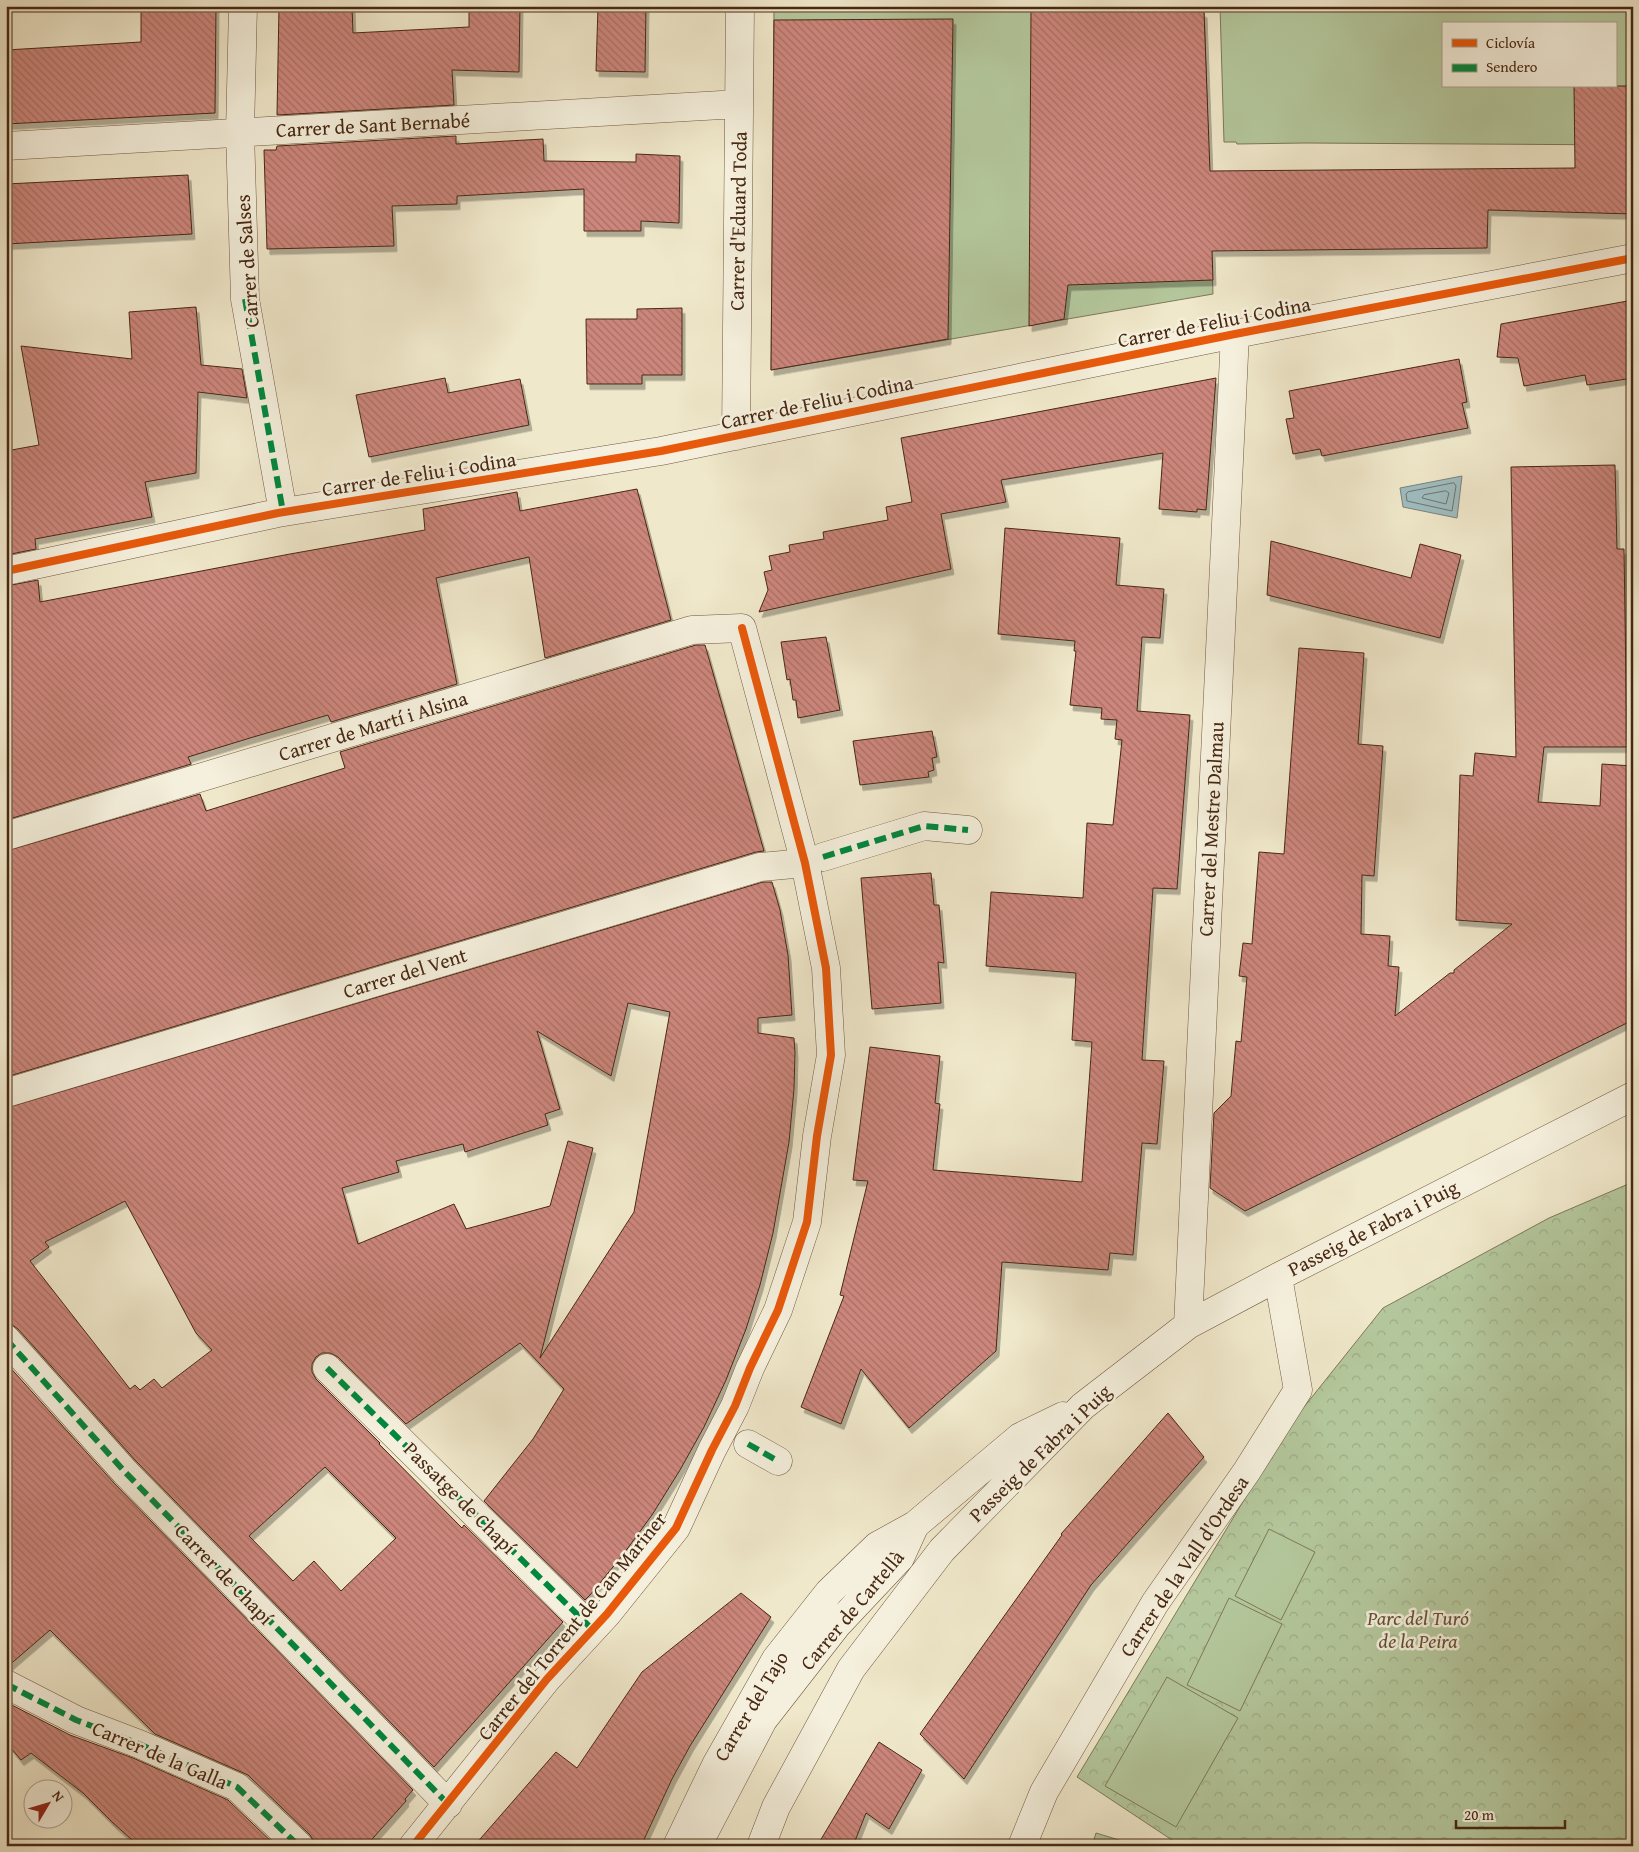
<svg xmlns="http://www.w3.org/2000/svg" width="1639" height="1852" font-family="'Gentium Book Plus',serif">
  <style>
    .park { fill: url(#park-crowns); stroke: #7e7858 }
    .pitch { fill: #b4c79c; stroke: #7e7858; fill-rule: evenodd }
    .water { fill: #9ebdc1; stroke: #7c817b }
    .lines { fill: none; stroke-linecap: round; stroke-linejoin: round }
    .shore { stroke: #73726a; stroke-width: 1 }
    .building { fill: url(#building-back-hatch); stroke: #482813; fill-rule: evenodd; filter: url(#shadow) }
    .minor-casing { stroke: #725841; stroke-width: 29 }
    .minor { stroke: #f5f0dd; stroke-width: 28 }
    .quiet { stroke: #00873e; stroke-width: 6; stroke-dasharray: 12 6; stroke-linecap: butt }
    .cycleway-casing { stroke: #f5f0dd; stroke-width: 11 }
    .cycleway { stroke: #e8590c; stroke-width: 8 }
    .labels { text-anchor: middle; stroke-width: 5; stroke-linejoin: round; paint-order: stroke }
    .street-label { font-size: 20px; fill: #482813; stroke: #f5f0dd }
    .park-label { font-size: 20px; font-style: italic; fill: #635035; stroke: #f5f0dd }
  </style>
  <defs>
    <pattern id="park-crowns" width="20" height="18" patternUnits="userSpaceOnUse" patternTransform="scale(1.25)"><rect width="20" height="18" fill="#b4c79c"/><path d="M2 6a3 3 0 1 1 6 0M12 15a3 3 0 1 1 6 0" fill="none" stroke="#9cab86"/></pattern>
    <pattern id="building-back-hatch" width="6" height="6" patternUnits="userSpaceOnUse" patternTransform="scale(1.25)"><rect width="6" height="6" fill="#cc867c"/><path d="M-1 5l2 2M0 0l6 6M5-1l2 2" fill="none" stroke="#a86e64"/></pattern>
    <filter id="shadow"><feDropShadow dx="3" dy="5.5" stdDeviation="0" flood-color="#0004"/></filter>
  </defs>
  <rect width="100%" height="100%" fill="#f0e8cb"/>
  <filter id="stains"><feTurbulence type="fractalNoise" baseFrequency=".004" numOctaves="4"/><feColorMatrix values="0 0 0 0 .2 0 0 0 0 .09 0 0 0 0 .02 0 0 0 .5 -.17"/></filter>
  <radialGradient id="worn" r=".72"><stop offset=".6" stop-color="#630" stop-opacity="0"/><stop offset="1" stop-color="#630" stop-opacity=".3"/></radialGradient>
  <path class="park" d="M1633 1182V1846H1179L1178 1844 1077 1777 1288 1427 1383 1308 1549 1218Z"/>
  <path class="pitch" d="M774 6H1204L1213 294 771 370Z
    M1220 6H1633V145L1305 143 1237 144 1236 142H1224ZM1443 24H1615V86H1443Z
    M1269 1529 1315 1552 1281 1620 1235 1596Z
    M1229 1598 1282 1624 1240 1711 1187 1685Z
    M1167 1677 1238 1718 1176 1827 1105 1786Z
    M1096 1833 1139 1846H1092Z"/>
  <path class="water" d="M1462 476 1457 518 1403 507 1400 488Z"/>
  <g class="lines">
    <path class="shore" d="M1454 483 1456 486 1452 511 1407 501 1406 494 1408 492Z
      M1446 491 1449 493 1446 504 1422 498 1424 495Z"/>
  </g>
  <path class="building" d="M141 6H216L215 113 6 124V50L141 42Z
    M279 6H352L353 33 469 27V6H520L519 72 452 70 454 105 277 115Z
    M598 6H646L645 72 596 71Z
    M1031 9 1204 12 1210 171 1575 168 1574 86H1633V214L1488 210 1487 248 1212 251 1213 280 1068 285 1064 319 1029 326Z
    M953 19 948 339 771 370 774 20Z
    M456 136V144L543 139 544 161 636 162V154L680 156 679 223 641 221V231H584V189L457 196V204L392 206 394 246 267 249 264 150H276L277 146Z
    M188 175 192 234 6 244V184Z
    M1633 300V378L1587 385 1585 375 1524 386 1518 358 1497 357 1501 324Z
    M196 307 201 365 242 369 247 398 198 392 196 473 145 482 152 517 35 539 36 549 6 555V451L39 445 21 346 132 359 129 312Z
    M682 308V375H642V384H587L586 319H637V309Z
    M1459 359 1467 402 1462 403 1468 428 1322 456 1320 449 1293 454 1286 419 1294 418 1289 391Z
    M445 378 448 393 520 379 529 425 369 457 356 395Z
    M1216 378 1206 510 1197 509V512L1159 509 1163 453 1001 480 1006 502 941 514 951 569 759 612 768 590 764 572 772 570 769 556 790 552 789 545 824 539 823 532 888 520 886 507 912 502 901 438Z
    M1615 465 1617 549H1624L1627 747H1544L1538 802 1600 806 1602 764 1633 766V1020L1245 1211 1210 1188 1214 1113 1231 1096 1236 1041 1241 1042 1247 977 1239 976 1243 943 1252 944 1259 852 1284 854 1299 648 1364 653 1358 744 1383 746 1374 876 1362 875 1361 934 1390 936 1388 966 1399 967 1395 1016 1450 973H1454V970L1512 924 1456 920 1460 775 1473 776 1475 753 1516 757 1511 467Z
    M637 489 671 620 545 658 529 557 436 578 457 684 331 722 328 715 250 738 188 757 191 764 6 820V586L38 580 40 602 290 554 425 530 423 509 517 492 520 511Z
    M1005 528 1120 538 1116 585 1164 589 1160 638 1142 637 1137 711 1190 715 1177 889 1153 888 1142 1060 1164 1061 1157 1144 1142 1143 1133 1255 1110 1253 1108 1270 1002 1262 996 1351 909 1428 861 1369 841 1424 801 1407 844 1296 840 1295 868 1181 853 1180 870 1047 940 1056 935 1103 940 1104 933 1170 1082 1182 1092 1042 1072 1040 1076 973 986 966 991 892 1083 898 1087 823 1113 825 1122 740 1115 739 1117 720 1101 719 1102 708 1070 705 1076 651H1074L1075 641 998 634Z
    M1271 541 1411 578 1420 544 1461 555 1440 638 1267 595Z
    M826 637 840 710 798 718 796 700H793L790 679 787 680 781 642Z
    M696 645H705L764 851 756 852 6 1077V851L200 794 206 811 345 768 340 752Z
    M932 731 937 757 932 758 934 770 928 772 929 777 860 785 853 741Z
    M931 873 934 905H939L944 963 938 962 941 1003 872 1009 861 878Z
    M763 882H772L780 910 788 955 792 1015 758 1018V1033L794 1038 795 1053 794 1089 789 1142 773 1233 760 1285 746 1329 726 1380 704 1427 680 1470 652 1515 622 1556 590 1595 585 1600 484 1501 533 1439 564 1389 520 1343 406 1424 338 1357 330 1353H322L316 1357 312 1364V1372L316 1379 380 1443 379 1444 462 1528 464 1525 563 1622 434 1767 136 1461 18 1329 11 1324H6V1108ZM628 1003 670 1012 634 1212 540 1358 593 1148 568 1141 550 1206 466 1229 454 1204 358 1244 342 1188 399 1172 396 1161 463 1144 465 1152 548 1125 545 1114 560 1109 537 1031 611 1076ZM125 1201 196 1333 212 1350 162 1388 154 1379 140 1390 135 1385 130 1389 30 1261 49 1247 45 1242ZM325 1467 396 1538 341 1591 314 1561 293 1581 249 1536Z
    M6 1363 114 1483 413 1790 405 1799 406 1801 366 1846H314V1841L310 1835 248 1775 155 1734 50 1630 6 1668Z
    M1168 1413 1204 1457 1091 1585 964 1779 920 1734 1062 1535 1061 1534Z
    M741 1593 771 1617 690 1746 672 1779 641 1846H474L556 1752 577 1768 642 1672Z
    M6 1702 70 1735 133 1758 228 1800 276 1846H139L113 1823 83 1793 31 1753 21 1760 6 1742Z
    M879 1742 922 1770 889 1829 866 1813 853 1846H817Z"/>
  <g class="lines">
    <defs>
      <path id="minor" d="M243 6 240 132 245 299 283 512
        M6 146 739 104
        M736 436 740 6
        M6 571 278 513 661 451 1235 334 1633 258
        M6 836 692 630 742 628 805 863 826 968 831 1055 817 1136 807 1222 778 1310 750 1368 735 1406 712 1450 676 1528 607 1614 547 1679 413 1846
        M823 857 924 826 968 830
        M6 1093 760 867 805 863
        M1188 1325 1235 334
        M6 1339 125 1472 448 1804
        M327 1368 592 1629
        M748 1444 778 1461
        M6 1684 76 1720 139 1744 237 1787 299 1846
        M677 1846 716 1765 776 1659 829 1592 877 1546 915 1525
        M697 1846 763 1720 837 1625 900 1558 915 1525 1020 1437 1063 1416
        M761 1846 776 1807 851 1669 942 1550 1083 1406 1188 1325 1278 1277 1633 1096
        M1022 1846 1044 1792 1155 1603 1247 1471 1298 1390 1278 1277"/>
    </defs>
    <use href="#minor" class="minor-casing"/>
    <use href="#minor" class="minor"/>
    <path class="quiet" d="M245 299 283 512
      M823 857 924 826 968 830
      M6 1339 125 1472 448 1804
      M327 1368 592 1629
      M748 1444 778 1461
      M6 1684 76 1720 139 1744 237 1787 299 1846"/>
    <defs>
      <path id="cycleway" d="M6 571 278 513 661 451 1235 334 1633 258
        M413 1846 547 1679 607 1614 676 1528 712 1450 735 1406 750 1368 778 1310 807 1222 817 1136 831 1055 826 968 805 863 742 628"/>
    </defs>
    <use href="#cycleway" class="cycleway-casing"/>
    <use href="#cycleway" class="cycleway"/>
  </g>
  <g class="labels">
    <g class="street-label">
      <text transform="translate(373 125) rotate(-3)" y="7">Carrer de Sant Bernabé</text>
      <text transform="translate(738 221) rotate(-89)" y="7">Carrer d'Eduard Toda</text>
      <text transform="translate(247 261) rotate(-94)" y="7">Carrer de Salses</text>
      <text transform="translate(1214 322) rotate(-11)" y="7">Carrer de Feliu i Codina</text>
      <text transform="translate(817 402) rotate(-12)" y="7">Carrer de Feliu i Codina</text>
      <text transform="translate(419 474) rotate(-9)" y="7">Carrer de Feliu i Codina</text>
      <text transform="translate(373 726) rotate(-17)" y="7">Carrer de Martí i Alsina</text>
      <text transform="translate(1211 829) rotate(-87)" y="7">Carrer del Mestre Dalmau</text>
      <text transform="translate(405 973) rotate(-17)" y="7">Carrer del Vent</text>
      <text transform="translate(1373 1228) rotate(-27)" y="7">Passeig de Fabra i Puig</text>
      <text transform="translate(1040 1453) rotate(-44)" y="7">Passeig de Fabra i Puig</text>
      <text transform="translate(460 1498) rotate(45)" y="7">Passatge de Chapí</text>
      <text transform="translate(1184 1566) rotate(-56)" y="7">Carrer de la Vall d'Ordesa</text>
      <text transform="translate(224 1574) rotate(46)" y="7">Carrer de Chapí</text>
      <text transform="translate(852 1610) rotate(-50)" y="7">Carrer de Cartellà</text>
      <text transform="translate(572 1626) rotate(-51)" y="7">Carrer del Torrent de Can Mariner</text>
      <text transform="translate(751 1706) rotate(-59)" y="7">Carrer del Tajo</text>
      <text transform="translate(160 1755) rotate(23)" y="7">Carrer de la Galla</text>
    </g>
    <g class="park-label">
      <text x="1418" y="1625">Parc del Turó<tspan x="1418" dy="23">de la Peira</tspan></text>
    </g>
  </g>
  <rect width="1639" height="1852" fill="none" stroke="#f0e8cb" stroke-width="25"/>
  <rect x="8" y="8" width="1624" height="1837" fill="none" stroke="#482813" stroke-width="2.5"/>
  <rect x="12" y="12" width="1614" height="1827" fill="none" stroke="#482813"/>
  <rect x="1442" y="22" width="175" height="65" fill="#f5f0dd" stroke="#b0a08c"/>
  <rect x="1452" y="39" width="25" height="8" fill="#e8590c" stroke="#b0a08c"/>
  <text x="1486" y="48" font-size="15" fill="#482813">Ciclovía</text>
  <rect x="1452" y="64" width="25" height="8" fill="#00873e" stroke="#b0a08c"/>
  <text x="1486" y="72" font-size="15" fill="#482813">Sendero</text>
  <g transform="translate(48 1804) rotate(52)"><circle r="24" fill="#f5f0dd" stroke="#b0a08c"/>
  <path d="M0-4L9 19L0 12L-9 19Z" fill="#8f2418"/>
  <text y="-8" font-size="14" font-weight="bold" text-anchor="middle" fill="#482813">N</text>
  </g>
  <path d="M1456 1820v8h109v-8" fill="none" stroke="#482813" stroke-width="2.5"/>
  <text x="1464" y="1820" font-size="15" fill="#482813" stroke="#f5f0dd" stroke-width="4" paint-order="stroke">20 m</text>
  <rect width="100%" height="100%" filter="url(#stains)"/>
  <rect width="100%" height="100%" fill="url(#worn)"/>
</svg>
